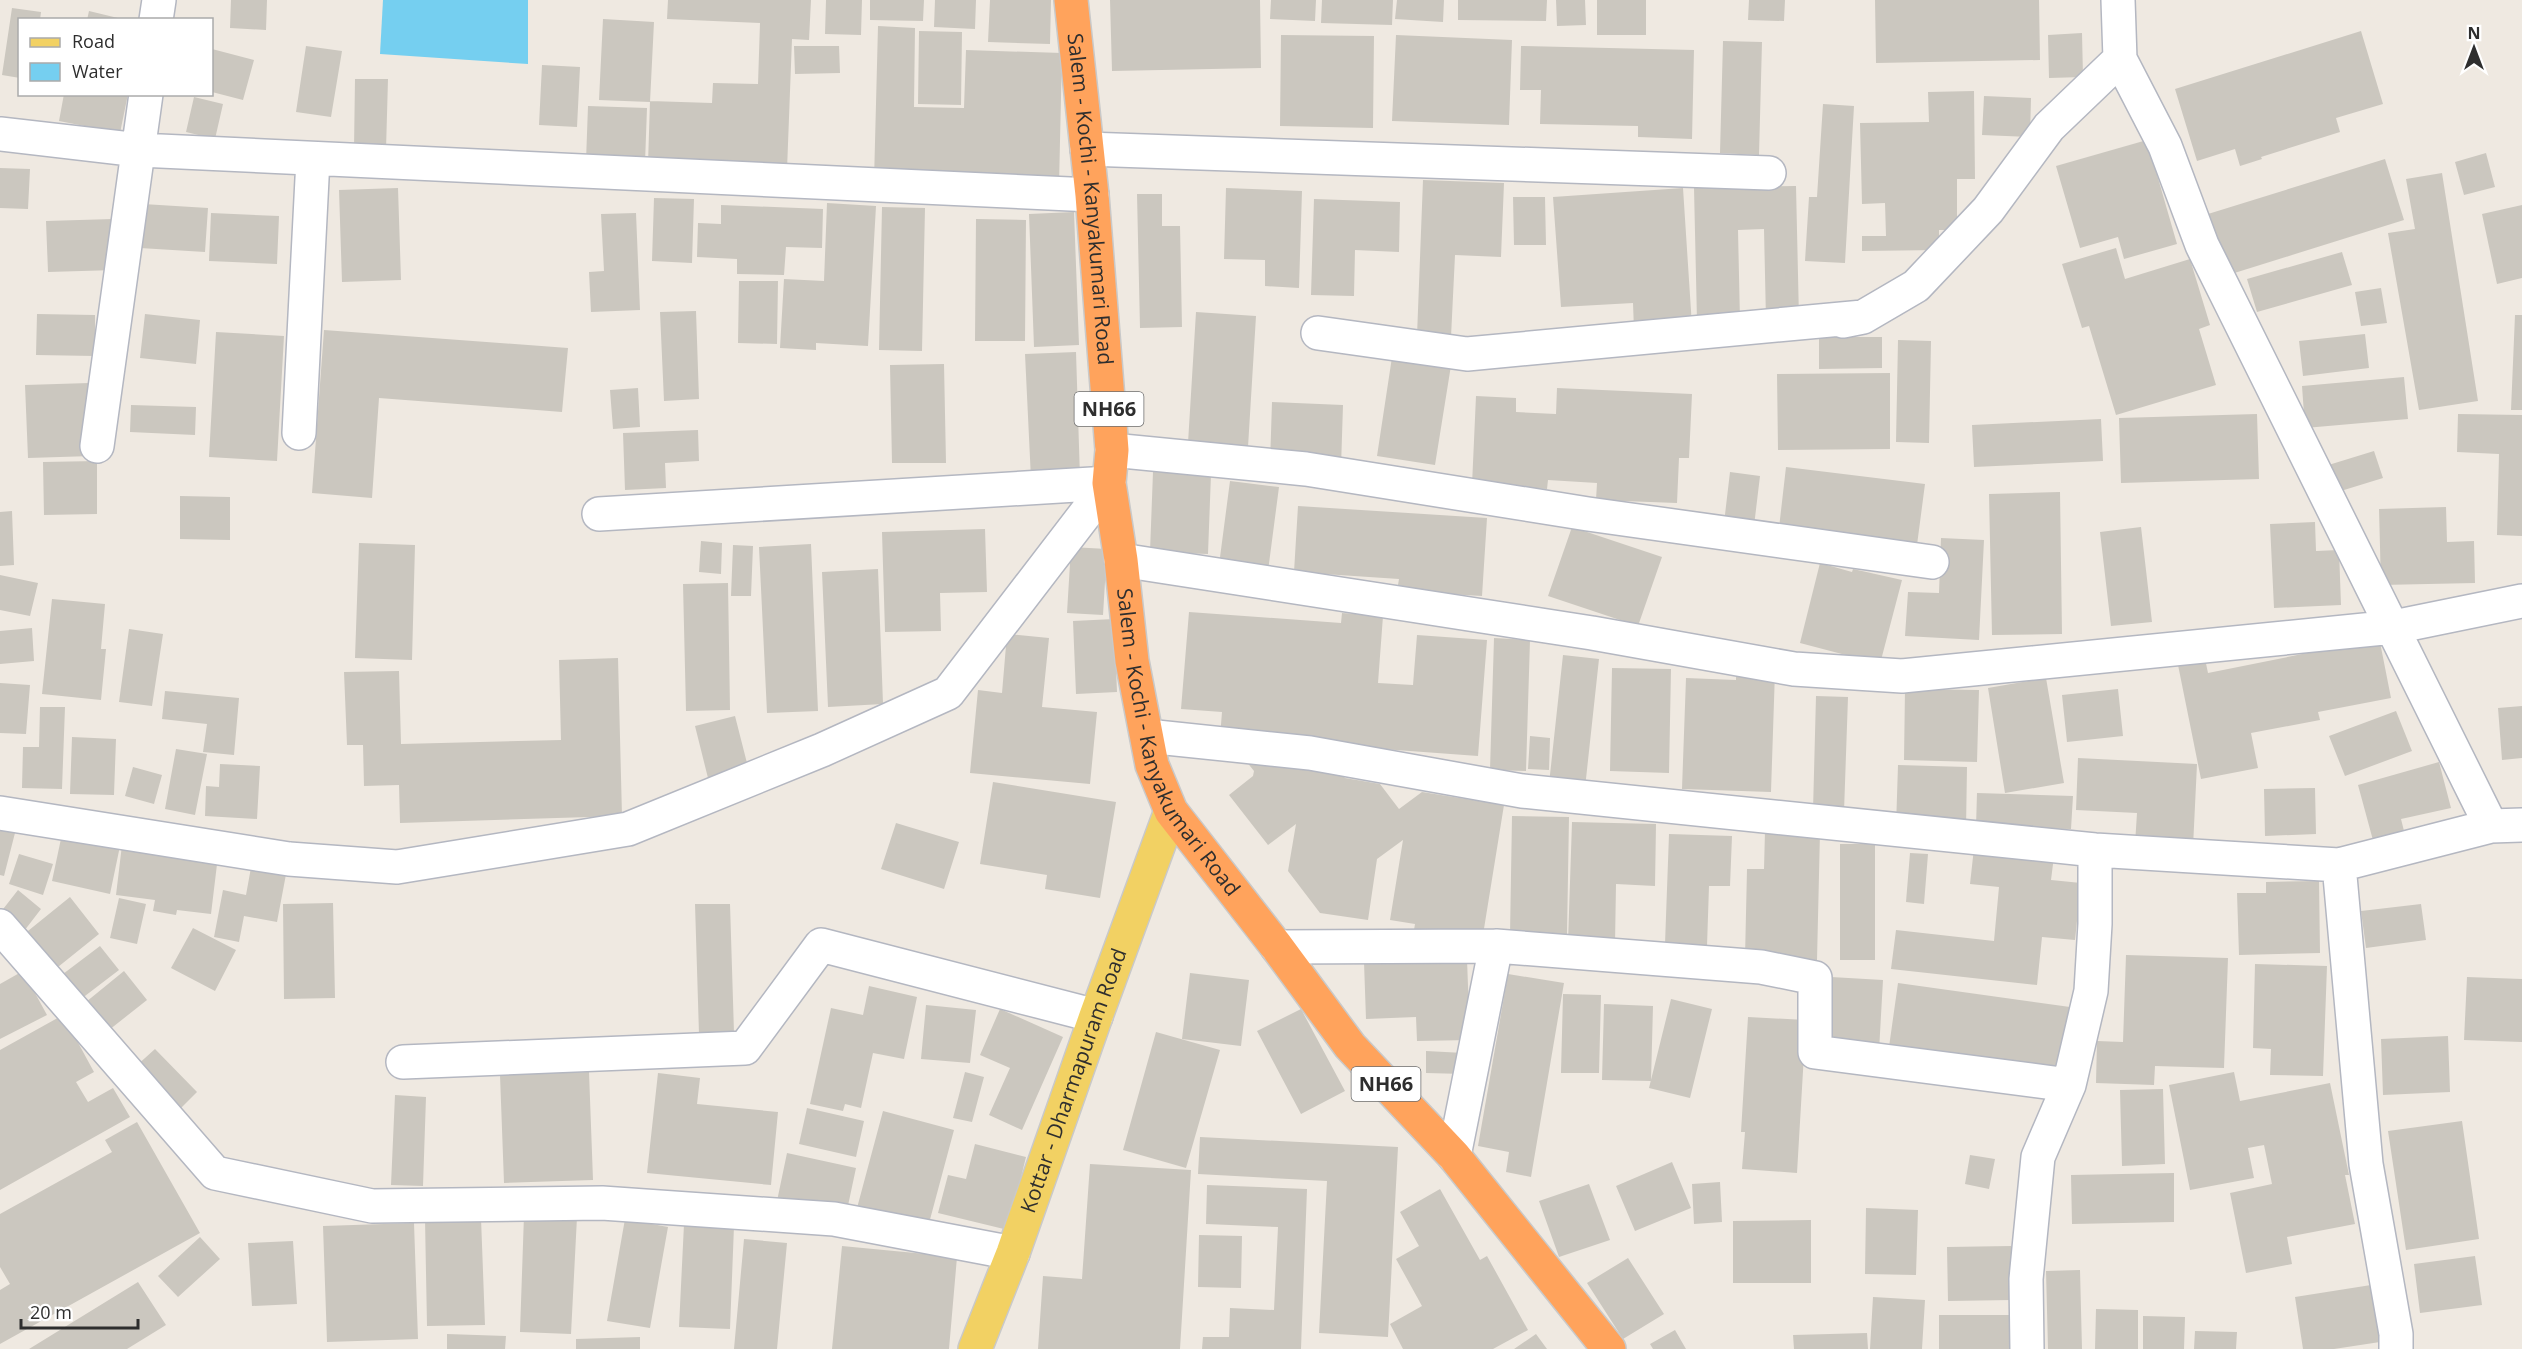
<svg xmlns="http://www.w3.org/2000/svg" width="2522" height="1349" font-family="'Open Sans',sans-serif">
  <style>
    .water { fill: #75cff0 }
    .building { fill: #cbc7bf }
    .lines { fill: none; stroke-linecap: round; stroke-linejoin: round }
    .minor-casing { stroke: #b4b7c1; stroke-width: 36 }
    .major-casing { stroke: #c9c9c9; stroke-width: 36 }
    .highway-casing { stroke: #c9c9c9; stroke-width: 36 }
    .minor { stroke: #fff; stroke-width: 33 }
    .major { stroke: #f2d163; stroke-width: 33 }
    .highway { stroke: #ffa35c; stroke-width: 33 }
    .labels { text-anchor: middle; stroke-width: 4.5; stroke-linejoin: round; paint-order: stroke }
    .shield { fill: #fff; stroke: #6d6d6d; stroke-width: 1.5 }
    .shield-label { font-size: 20px; font-weight: bold; fill: #2e2e2e }
    .street-label { font-size: 21px; fill: #2e2e2e; stroke: #fff }
  </style>
  <rect width="100%" height="100%" fill="#efe9e1"/>
  <path class="water" d="M383 0H528V64L380 54Z"/>
  <path class="building" d="M231 0H267L266 30 230 28Z
    M668 0H811L809 40 792 39 787 170 648 164 650 101 712 103 713 83 758 84 760 23 667 19Z
    M826 0H862L861 35 825 34Z
    M870 0H924L923 21 870 20Z
    M935 0H976L975 29 934 27Z
    M990 0H1051L1050 44 988 42Z
    M1110 0H1260L1261 68 1112 71Z
    M1271 0H1316L1315 21 1270 19Z
    M1322 0H1393L1392 25 1321 23Z
    M1397 0H1444L1443 22 1395 19Z
    M1458 0H1547L1546 21 1458 20Z
    M1556 0H1585L1586 25 1557 26Z
    M1597 0H1646V35H1597Z
    M1749 0H1785L1784 21 1748 20Z
    M1875 0H2039L2040 60 1876 63Z
    M12 8 41 12 40 20H20V78L2 75Z
    M89 11 122 19V20H87Z
    M603 19 654 22 650 102 599 100Z
    M878 26 915 28 914 107 964 108 966 50 1062 53 1059 185 874 181Z
    M919 31 962 32 961 105 918 104Z
    M2361 31 2383 104 2336 118 2340 132 2261 157 2262 159 2240 166 2235 149 2197 161 2175 89Z
    M2082 33 2083 77 2049 78 2048 35Z
    M1281 35 1374 36 1373 128 1280 126Z
    M1396 35 1512 40 1509 125 1392 121Z
    M1723 41 1762 42 1759 155 1720 153Z
    M306 46 342 51 331 117 296 112Z
    M794 46H839L840 73 795 74Z
    M1521 46 1694 50 1692 139 1638 137V126L1540 124 1541 90H1520Z
    M212 49 254 60 243 100 212 92Z
    M542 65 580 67 577 127 539 125Z
    M355 79H388L386 150 354 149Z
    M1974 91 1975 179H1957V230H1939V250L1862 251V236H1886L1885 203 1862 204 1860 123 1929 122 1928 92Z
    M64 94H128L120 133 59 121Z
    M1984 96 2031 98 2030 137 1982 135Z
    M194 97 223 104 215 139 186 132Z
    M1823 104 1854 106 1845 263 1805 261 1809 197H1817Z
    M588 106 647 108 645 163 586 161Z
    M2147 140 2177 244 2124 259 2118 237 2080 248 2056 166Z
    M2486 153 2495 187 2464 195 2455 162Z
    M2385 159 2404 220 2228 275 2208 214Z
    M0 168 30 169 28 209 0 208Z
    M2442 173 2478 401 2419 410 2388 233 2415 229 2406 179Z
    M1423 180 1504 183 1501 257 1455 255 1451 337 1417 336Z
    M1796 186 1799 319 1766 320 1764 229 1738 230 1740 321H1697L1694 188Z
    M398 188 401 280 342 282 339 190Z
    M1226 188 1302 191 1299 288 1265 286V260L1224 259Z
    M1683 188 1692 326 1634 330 1633 303 1561 307 1553 197Z
    M1137 194H1162V226H1180L1182 327 1140 328Z
    M1513 197H1545L1546 245H1514Z
    M654 198 694 199 692 263 652 261Z
    M1314 199 1400 202 1399 252 1355 250 1354 296 1311 295Z
    M827 203 876 206 868 346 816 343V350L780 348 784 279 824 281Z
    M143 204 208 208 205 252 140 248Z
    M721 205 823 209 822 248 786 247 784 275 737 274V259L697 257 698 223 721 224Z
    M2522 205V278L2497 284 2482 214Z
    M882 207 925 208 922 351 879 350Z
    M1074 212 1079 345 1034 347 1029 214Z
    M211 213 279 216 277 264 209 261Z
    M636 213 640 310 591 312 589 272 604 271 601 214Z
    M113 219 115 270 48 272 46 221Z
    M976 219 1026 220 1025 341H975Z
    M2116 248 2125 279 2190 259 2210 325 2199 329 2216 385 2116 415 2089 326 2082 328 2062 264Z
    M2342 252 2352 285 2257 312 2247 279Z
    M739 281H778L777 344 738 343Z
    M2381 288 2387 323 2361 326 2355 292Z
    M696 311 699 399 664 401 660 312Z
    M1196 312 1256 316 1248 447 1188 443Z
    M37 314 95 315V356L36 355Z
    M145 314 200 320 196 364 140 358Z
    M2515 315H2522V410H2511Z
    M324 330 568 348 562 412 379 398 372 498 312 493Z
    M216 332 284 336 277 461 209 457Z
    M2365 334 2369 368 2303 376 2299 341Z
    M1819 337H1882V368L1819 369Z
    M1898 340 1931 341 1929 443 1896 442Z
    M1394 344 1453 353 1435 465 1377 456Z
    M1076 352 1080 478 1031 479 1025 354Z
    M944 364 946 463H892L890 365Z
    M1890 373V449L1778 450 1777 374Z
    M2404 377 2408 419 2305 428 2302 386Z
    M89 383 92 456 28 458 25 385Z
    M638 388 640 427 613 429 610 390Z
    M1557 388 1692 394 1689 458H1679L1677 503 1596 500 1597 483 1548 480 1547 489 1472 485 1476 396 1516 398V412L1556 414Z
    M1272 402 1343 405 1341 467 1270 464Z
    M131 405 196 407 195 435 130 432Z
    M2257 414 2259 479 2121 483 2119 418Z
    M2458 414 2522 415V536L2497 535 2499 454 2457 452Z
    M2101 419 2103 461 1974 467 1972 425Z
    M698 430 699 461 665 463 666 488 625 490 623 433Z
    M2374 451 2383 478 2331 494 2322 467Z
    M97 461V514L44 515 43 462Z
    M1786 467 1925 484 1917 545 1779 528Z
    M1153 472 1211 474 1208 554 1150 552Z
    M1730 472 1760 476 1754 526 1724 523Z
    M1230 481 1279 487 1268 571 1219 565Z
    M2060 492 2062 634 1992 635 1989 494Z
    M180 496 230 497V540L180 539Z
    M1298 506 1487 518 1482 596 1397 591 1399 579 1294 572Z
    M2446 507 2447 542 2474 541 2475 583 2381 585 2379 509Z
    M12 511 14 565 0 566V512Z
    M2315 522 2316 551 2339 550 2341 605 2274 608 2270 524Z
    M1572 527 1662 557 1638 626 1548 596Z
    M2141 527 2152 622 2111 626 2100 532Z
    M985 529 987 592 940 593 941 631 885 632 882 532Z
    M1941 538 1984 540 1979 640 1905 636 1908 592 1939 593Z
    M701 541 722 543 721 574 699 572Z
    M359 543 415 545 412 660 355 658Z
    M811 544 818 711 767 713 759 547Z
    M733 545 753 546 751 596H731Z
    M1071 547 1107 549 1103 615 1067 613Z
    M1820 563 1852 572 1853 569 1902 580 1880 664 1800 643Z
    M878 569 883 704 828 707 822 572Z
    M0 575 38 583 30 616 0 610Z
    M728 583 730 710 686 711 683 584Z
    M52 599 105 604 101 649H106L101 700 42 694Z
    M1189 612 1341 623 1342 613 1383 616 1378 683 1413 685 1417 635 1487 640 1478 756 1220 737 1222 712 1181 709Z
    M1114 619 1117 692 1076 694 1073 621Z
    M32 628 34 661 0 664V631Z
    M129 629 163 634 152 706 119 702Z
    M2378 632 2391 698 2318 712 2320 720 2251 733 2258 768 2201 779 2177 660 2204 654 2208 673 2352 644Z
    M1007 634 1049 638 1042 707 1097 712 1090 784 970 773 978 690 1002 693Z
    M1494 638 1530 640 1526 771 1490 770Z
    M1563 655 1599 659 1585 788 1549 784Z
    M618 658 622 816 400 823 399 785 364 786 363 745H347L344 672 399 671 401 744 561 740 559 660Z
    M1612 668 1671 669 1669 773 1610 771Z
    M1736 669 1775 671 1771 792 1682 789 1686 678 1736 680Z
    M2046 678 2064 783 2005 793 1988 688Z
    M0 683 30 685 26 734 0 733Z
    M1905 689 1979 690 1977 762 1904 760Z
    M2118 689 2123 736 2067 742 2062 695Z
    M165 691 239 698 234 755 203 752 207 724 162 719Z
    M1816 696 1848 697 1844 812 1813 811Z
    M2522 706V758L2502 760 2498 708Z
    M40 707H65L62 789 22 788 23 747H39Z
    M2396 711 2412 751 2345 776 2329 736Z
    M735 716 748 767 708 778 695 726Z
    M1530 736 1550 738 1549 770 1528 769Z
    M72 737 116 739 114 795 70 794Z
    M176 749 207 754 195 815 165 809Z
    M1238 751 1336 767 1345 778 1380 784 1399 809 1422 792 1504 805 1482 941 1414 930 1415 924 1390 920 1403 840 1377 859 1368 920 1320 913 1288 871 1296 824 1268 845 1229 795 1253 776 1254 771Z
    M2078 758 2197 764 2193 847 2135 844 2137 813 2076 810Z
    M2439 762 2451 808 2401 819 2405 835 2374 844 2358 785Z
    M220 764 260 766 257 819 205 816 206 786 219 787Z
    M1898 765 1967 767 1966 829 1896 827Z
    M133 767 162 775 154 804 125 796Z
    M993 782 1116 802 1100 898 1045 889 1047 875 980 864Z
    M2315 788 2316 834 2265 836 2264 789Z
    M1977 793 2073 796 2071 829 1976 827Z
    M1512 816 1569 817 1567 935H1510Z
    M1572 822 1656 824 1655 886 1616 884 1615 944 1568 942Z
    M896 823 959 842 944 889 881 869Z
    M0 826 16 829 4 876 0 875Z
    M1765 831 1820 832 1817 960 1745 958 1747 869H1764Z
    M62 834 120 846 110 894 52 881Z
    M1669 834 1732 836 1730 886H1709L1707 946 1665 944Z
    M1840 844H1875V960H1840Z
    M122 845 218 856 211 914 177 910 176 915 153 911 155 900 116 895Z
    M1974 848 2054 856 2051 880 2081 883 2075 940 2042 937 2037 985 1891 969 1896 930 1994 941 1999 887 1970 884Z
    M1910 853 1928 854 1924 904 1906 902Z
    M19 854 53 864 43 895 9 884Z
    M252 862 287 869 277 922 244 916 239 942 214 937 223 890 246 895Z
    M2319 881 2320 953 2239 955 2237 893H2266V882Z
    M18 890 41 909 21 935 0 913Z
    M70 897 99 934 53 971 23 935Z
    M119 898 146 904 137 944 110 938Z
    M333 903 335 998 284 999 283 904Z
    M695 904H730L734 1033 699 1034Z
    M2421 904 2426 940 2366 948 2361 911Z
    M193 928 236 950 215 991 171 968Z
    M100 946 119 970 81 999 63 974Z
    M2126 955 2228 958 2224 1068 2155 1066 2154 1085 2096 1083 2097 1041 2123 1042Z
    M1467 959 1470 1040 1417 1041 1416 1017 1366 1019 1364 962Z
    M2255 964 2327 966 2323 1076 2270 1075 2271 1049 2253 1048Z
    M23 971 47 1015 0 1039V984Z
    M124 971 147 1000 109 1030 86 1002Z
    M1190 973 1249 980 1241 1046 1182 1039Z
    M1508 974 1564 983 1531 1177 1506 1172 1509 1152 1478 1146Z
    M1831 977 1883 980 1879 1051 1826 1048Z
    M2467 977 2522 979V1042L2464 1040Z
    M1898 983 2070 1007 2060 1071 1889 1047Z
    M869 986 917 997 904 1059 873 1053 861 1108 845 1104 843 1111 810 1104 831 1008 863 1015Z
    M1563 994 1601 995 1599 1073H1561Z
    M1671 999 1712 1009 1690 1098 1649 1088Z
    M1604 1004 1653 1006 1651 1081 1602 1080Z
    M926 1005 976 1010 970 1063 921 1059Z
    M1000 1009 1063 1037 1022 1130 989 1115 1010 1068 980 1055Z
    M1301 1009 1345 1091 1301 1114 1257 1031Z
    M63 1015 94 1072 76 1082 88 1102 113 1088 130 1117 0 1190V1050Z
    M1748 1017 1806 1020 1797 1173 1742 1169 1745 1132H1741Z
    M1156 1032 1220 1050 1186 1168 1123 1150Z
    M2448 1036 2450 1092 2383 1095 2381 1039Z
    M155 1049 197 1092 178 1111 135 1067Z
    M1426 1051 1464 1053V1074L1426 1073Z
    M589 1072 593 1180 504 1183 500 1075Z
    M965 1072 984 1077 972 1122 953 1118Z
    M2234 1072 2240 1101 2330 1083 2349 1175H2345L2355 1224 2287 1237 2292 1264 2246 1273 2230 1193 2272 1184 2264 1145 2248 1148 2254 1178 2190 1190 2169 1085Z
    M658 1073 700 1078 697 1104 778 1112 771 1185 647 1173Z
    M2163 1089 2165 1164 2122 1166 2120 1090Z
    M395 1095 426 1097 423 1186 391 1185Z
    M807 1108 864 1121 856 1157 799 1144Z
    M883 1111 954 1130 928 1227 857 1208Z
    M2462 1121 2479 1239 2406 1250 2388 1131Z
    M137 1122 200 1233 0 1344V1290L10 1284 0 1267V1214L112 1152 105 1140Z
    M1200 1137 1398 1147 1388 1337 1319 1333 1327 1181 1198 1174Z
    M975 1144 1026 1157 1008 1230 938 1213 948 1175 966 1179Z
    M787 1153 856 1168 846 1215 777 1201Z
    M1970 1155 1995 1159 1989 1189 1965 1184Z
    M1672 1162 1691 1208 1635 1231 1616 1186Z
    M1090 1164 1191 1170 1180 1349H1038L1043 1276 1082 1279Z
    M2174 1173V1222L2072 1224 2071 1175Z
    M1720 1182 1722 1222 1694 1224 1692 1184Z
    M1589 1184 1610 1240 1559 1257 1539 1201Z
    M1207 1185 1307 1189 1301 1349H1202L1203 1337H1229L1230 1308 1274 1310 1278 1227 1206 1224Z
    M1440 1189 1480 1260 1487 1256 1528 1330 1493 1349H1403L1390 1324 1422 1306 1396 1259 1419 1246 1400 1212Z
    M1866 1208 1918 1210 1916 1275 1865 1274Z
    M524 1215 577 1217 571 1334 520 1332Z
    M481 1218 485 1325 427 1326 425 1219Z
    M625 1219 668 1227 650 1328 607 1321Z
    M1811 1220V1283H1733V1221Z
    M414 1223 418 1339 327 1342 323 1226Z
    M684 1224 734 1226 730 1329 679 1327Z
    M1199 1235 1242 1236 1241 1288 1198 1287Z
    M200 1237 220 1259 178 1297 158 1276Z
    M744 1239 787 1243 777 1349H734Z
    M293 1241 297 1304 252 1306 248 1243Z
    M842 1246 957 1257 949 1349H832Z
    M2011 1246 2012 1300 1948 1301 1947 1247Z
    M2475 1256 2482 1305 2420 1313 2414 1264Z
    M1628 1258 1664 1314 1623 1339 1587 1283Z
    M2080 1270 2082 1349H2048L2046 1271Z
    M138 1282 166 1325 127 1349H29Z
    M2371 1285 2380 1342 2334 1349H2303L2295 1297Z
    M1873 1297 1925 1300 1922 1349H1870Z
    M2096 1309 2138 1310V1349H2095Z
    M1939 1315H2009V1349H1939Z
    M2143 1316 2185 1317 2184 1349H2143Z
    M1675 1330 1686 1349H1653L1650 1344Z
    M2195 1331 2237 1332 2236 1349H2194Z
    M1867 1333 1868 1349H1794L1793 1335Z
    M447 1334 506 1336 505 1349H447Z
    M1536 1334 1547 1349H1514Z
    M640 1337V1349H576V1339Z"/>
  <g class="lines">
    <defs>
      <path id="minor" d="M2118 0 2120 59 2165 146 2202 245 2491 826 2339 865 2366 1164 2396 1334V1349
        M156 20 159 0
        M0 134 139 150 1092 195
        M1087 149 1769 173
        M1843 321 1863 317 1916 286 1988 210 2049 127 2120 59
        M1318 333 1467 354 1863 317
        M299 433 313 159
        M97 446 146 94
        M1112 450 1306 469 1588 514 1932 562
        M599 514 1109 483
        M1121 560 1592 633 1794 669 1902 676 2394 627 2522 601
        M1147 736 1310 753 1522 791 2095 850 2339 865
        M0 813 289 859 397 867 628 829 822 750 948 693 1109 483
        M2491 826 2522 825
        M0 926 215 1173 372 1206 602 1203 834 1219 1013 1253
        M1277 947 1496 946
        M403 1062 745 1048 821 945 1096 1016
        M1454 1156 1496 946 1761 967 1815 978V1052L2069 1085
        M2027 1349 2026 1279 2038 1157 2069 1085 2091 991 2095 924V850"/>
      <g id="major">
        <path id="s1" d="M975 1349 1013 1253 1096 1016 1171 811"/>
      </g>
      <g id="highway">
        <path id="s2" d="M1071 0 1092 195 1112 450 1109 483 1121 560 1132 661 1152 765 1171 811 1277 947 1350 1046 1454 1156 1609 1349"/>
      </g>
    </defs>
    <use href="#minor" class="minor-casing"/>
    <use href="#major" class="major-casing"/>
    <use href="#highway" class="highway-casing"/>
    <use href="#minor" class="minor"/>
    <use href="#major" class="major"/>
    <use href="#highway" class="highway"/>
  </g>
  <g class="labels">
    <g class="shield">
      <rect x="1074.5" y="392" width="69" height="34" rx="4.5"/>
      <rect x="1351.5" y="1067" width="69" height="34" rx="4.5"/>
    </g>
    <g class="shield-label">
      <text x="1109" y="416">NH66</text>
      <text x="1386" y="1091">NH66</text>
    </g>
    <g class="street-label">
      <text dy="7" stroke="none"><textPath href="#s2" startOffset="200">Salem - Kochi - Kanyakumari Road</textPath></text>
      <text dy="7" stroke="none"><textPath href="#s2" startOffset="758">Salem - Kochi - Kanyakumari Road</textPath></text>
      <text dy="7" stroke="none"><textPath href="#s1" startOffset="286">Kottar - Dharmapuram Road</textPath></text>
    </g>
  </g>
  <rect x="18" y="18" width="195" height="78" fill="#ffffff" stroke="#ababab" stroke-width="1.5"/>
  <rect x="30" y="38" width="30" height="9" fill="#f2d163" stroke="#ababab" stroke-width="1.5"/>
  <text x="72" y="48" font-size="18" fill="#2e2e2e">Road</text>
  <rect x="30" y="63" width="30" height="18" fill="#75cff0" stroke="#ababab" stroke-width="1.5"/>
  <text x="72" y="78" font-size="18" fill="#2e2e2e">Water</text>
  <g transform="translate(2474 48)" stroke="#ffffff" stroke-width="4.5" paint-order="stroke">
  <path d="M0-4.5L10 22L0 15L-10 22Z" fill="#2e2e2e"/>
  <text y="-9" font-size="16" font-weight="bold" text-anchor="middle" fill="#2e2e2e">N</text>
  </g>
  <path d="M21 1319v9h117v-9" fill="none" stroke="#2e2e2e" stroke-width="3"/>
  <text x="30" y="1319" font-size="18" fill="#2e2e2e" stroke="#ffffff" stroke-width="4.5" paint-order="stroke">20 m</text>
</svg>
